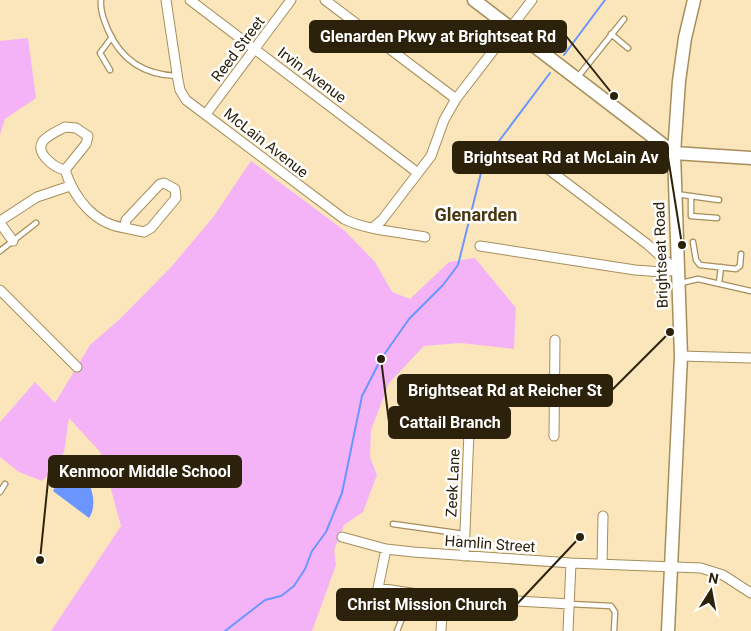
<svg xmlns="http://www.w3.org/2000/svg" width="751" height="631" font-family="Roboto,sans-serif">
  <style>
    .green { fill: #f5b3f7 }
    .water { fill: #6b96ff }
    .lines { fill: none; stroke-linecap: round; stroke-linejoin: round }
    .stream { stroke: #6b96ff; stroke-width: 2 }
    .lane-casing { stroke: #a68e5a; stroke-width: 7 }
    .street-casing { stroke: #a68e5a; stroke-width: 11 }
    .secondary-casing { stroke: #a68e5a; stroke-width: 15 }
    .lane { stroke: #fff; stroke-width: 4.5 }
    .street { stroke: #fff; stroke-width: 9 }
    .secondary { stroke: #fff; stroke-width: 12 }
    .labels { text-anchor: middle; stroke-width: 5; stroke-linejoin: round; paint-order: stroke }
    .street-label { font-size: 15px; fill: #2c220c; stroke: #fff }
    .quarter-label { font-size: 18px; font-weight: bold; fill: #48370f; stroke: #fff }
    .leader { fill: none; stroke: #2c220c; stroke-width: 2 }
    .callout-dot { fill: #2c220c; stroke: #fff; stroke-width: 2 }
    .callout { fill: #2c220c; stroke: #2c220c; stroke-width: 2 }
    .callout-label { font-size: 16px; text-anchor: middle; font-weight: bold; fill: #fff }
  </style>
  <rect width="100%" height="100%" fill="#fbe6bb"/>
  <path class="green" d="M28 38 36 98 5 119 0 135V41Z
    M251 161 345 231 375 262 392 292 410 299 449 262 475 258 516 308 514 349 460 343 424 346 389 383 371 430 370 457 377 475 363 512 344 525 334 550 336 565 312 631H51L121 526 101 453 69 418C63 451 70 455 42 481L19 472 0 457V422L35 382 55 403 90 345 121 318 172 266 214 216Z"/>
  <path class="water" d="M71 459C86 471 101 500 89 518L53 491Z"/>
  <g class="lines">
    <path class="stream" d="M564 55 605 0
      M225 631 265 600 281 596 294 586 305 569 312 551 326 532 342 493 362 396 381 359 409 319 443 285 458 265 483 165 487 157 550 73"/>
    <defs>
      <path id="lane" d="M101 0C100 11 104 20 108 30 121 60 145 75 177 76
        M611 34 628 48
        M110 70 100 53 112 37
        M577 78 624 19
        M676 194 719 200
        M691 196V216L717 218
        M693 242 696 260 700 265 736 269 740 266 741 254
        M0 251 36 223
        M681 283 698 279 751 291
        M719 283 721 267
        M0 492 5 484
        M393 524 464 534
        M570 604 611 606 615 612 614 631
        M397 631 412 593"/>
      <path id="street" d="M166 0 178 80 180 90 186 100 344 219C365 230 400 232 425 237
        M190 0 418 173
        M325 0 456 99
        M206 114 291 0
        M65 127 76 128 88 136 86 144 65 170C55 168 34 153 43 141 48 135 58 131 65 127Z
        M519 147 647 244 676 270
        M65 170C74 198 94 224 125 228
        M164 183 175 189 176 198 151 228 144 232 125 228 126 220 160 184Z
        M0 221 37 197 70 186
        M0 223 13 241
        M374 227 382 220 431 156 444 120 456 99 532 0
        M480 246 635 270 662 272 676 270
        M0 290 77 367
        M681 356 751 358
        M554 436 555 340
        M342 537 386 549 413 552 571 563 701 568 723 575 751 593
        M386 549 378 588 431 596 570 604
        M464 556 469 432C475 378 513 391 555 392
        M602 564 603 516
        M441 631 443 597
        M568 631 571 563"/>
      <path id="secondary" d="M474 0 674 153 751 158
        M668 631 681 356 674 153 679 81 685 38 694 0"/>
    </defs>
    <use href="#lane" class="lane-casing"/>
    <use href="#street" class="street-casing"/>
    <use href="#secondary" class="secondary-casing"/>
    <use href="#lane" class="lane"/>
    <use href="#street" class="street"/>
    <use href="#secondary" class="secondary"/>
  </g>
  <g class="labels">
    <g class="street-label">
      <text transform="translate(238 49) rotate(-53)" y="5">Reed Street</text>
      <text transform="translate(312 75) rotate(37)" y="5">Irvin Avenue</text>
      <text transform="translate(266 143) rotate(38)" y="5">McLain Avenue</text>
      <text transform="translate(661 255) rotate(-92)" y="5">Brightseat Road</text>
      <text transform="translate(453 483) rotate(-87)" y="5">Zeek Lane</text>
      <text transform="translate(490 544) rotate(4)" y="5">Hamlin Street</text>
    </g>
    <g class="quarter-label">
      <text x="476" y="221">Glenarden</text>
    </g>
  </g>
  <path class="leader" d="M614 96L566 36M682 245L668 157M670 332L612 390M381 359L389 422M40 560L49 471M580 537L517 604"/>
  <g class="callout-dot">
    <circle cx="614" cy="96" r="5"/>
    <circle cx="682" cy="245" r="5"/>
    <circle cx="670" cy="332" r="5"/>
    <circle cx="381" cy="359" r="5"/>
    <circle cx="40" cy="560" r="5"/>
    <circle cx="580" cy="537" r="5"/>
  </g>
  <g class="callout">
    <rect x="310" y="21" width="256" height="31" rx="5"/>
    <rect x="453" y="142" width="215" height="31" rx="5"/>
    <rect x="398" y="375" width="214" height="31" rx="5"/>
    <rect x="389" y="407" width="121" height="31" rx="5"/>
    <rect x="49" y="456" width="192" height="31" rx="5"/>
    <rect x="337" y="589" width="180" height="31" rx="5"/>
  </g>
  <g class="callout-label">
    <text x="438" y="42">Glenarden Pkwy at Brightseat Rd</text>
    <text x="561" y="163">Brightseat Rd at McLain Av</text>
    <text x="505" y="396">Brightseat Rd at Reicher St</text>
    <text x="450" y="428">Cattail Branch</text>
    <text x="145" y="477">Kenmoor Middle School</text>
    <text x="427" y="610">Christ Mission Church</text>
  </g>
  <g transform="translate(711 591) rotate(11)" stroke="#ffffff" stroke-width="4" paint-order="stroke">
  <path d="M0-4L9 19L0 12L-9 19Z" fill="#2c220c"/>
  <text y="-8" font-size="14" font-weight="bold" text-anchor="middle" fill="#2c220c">N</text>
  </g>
</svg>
